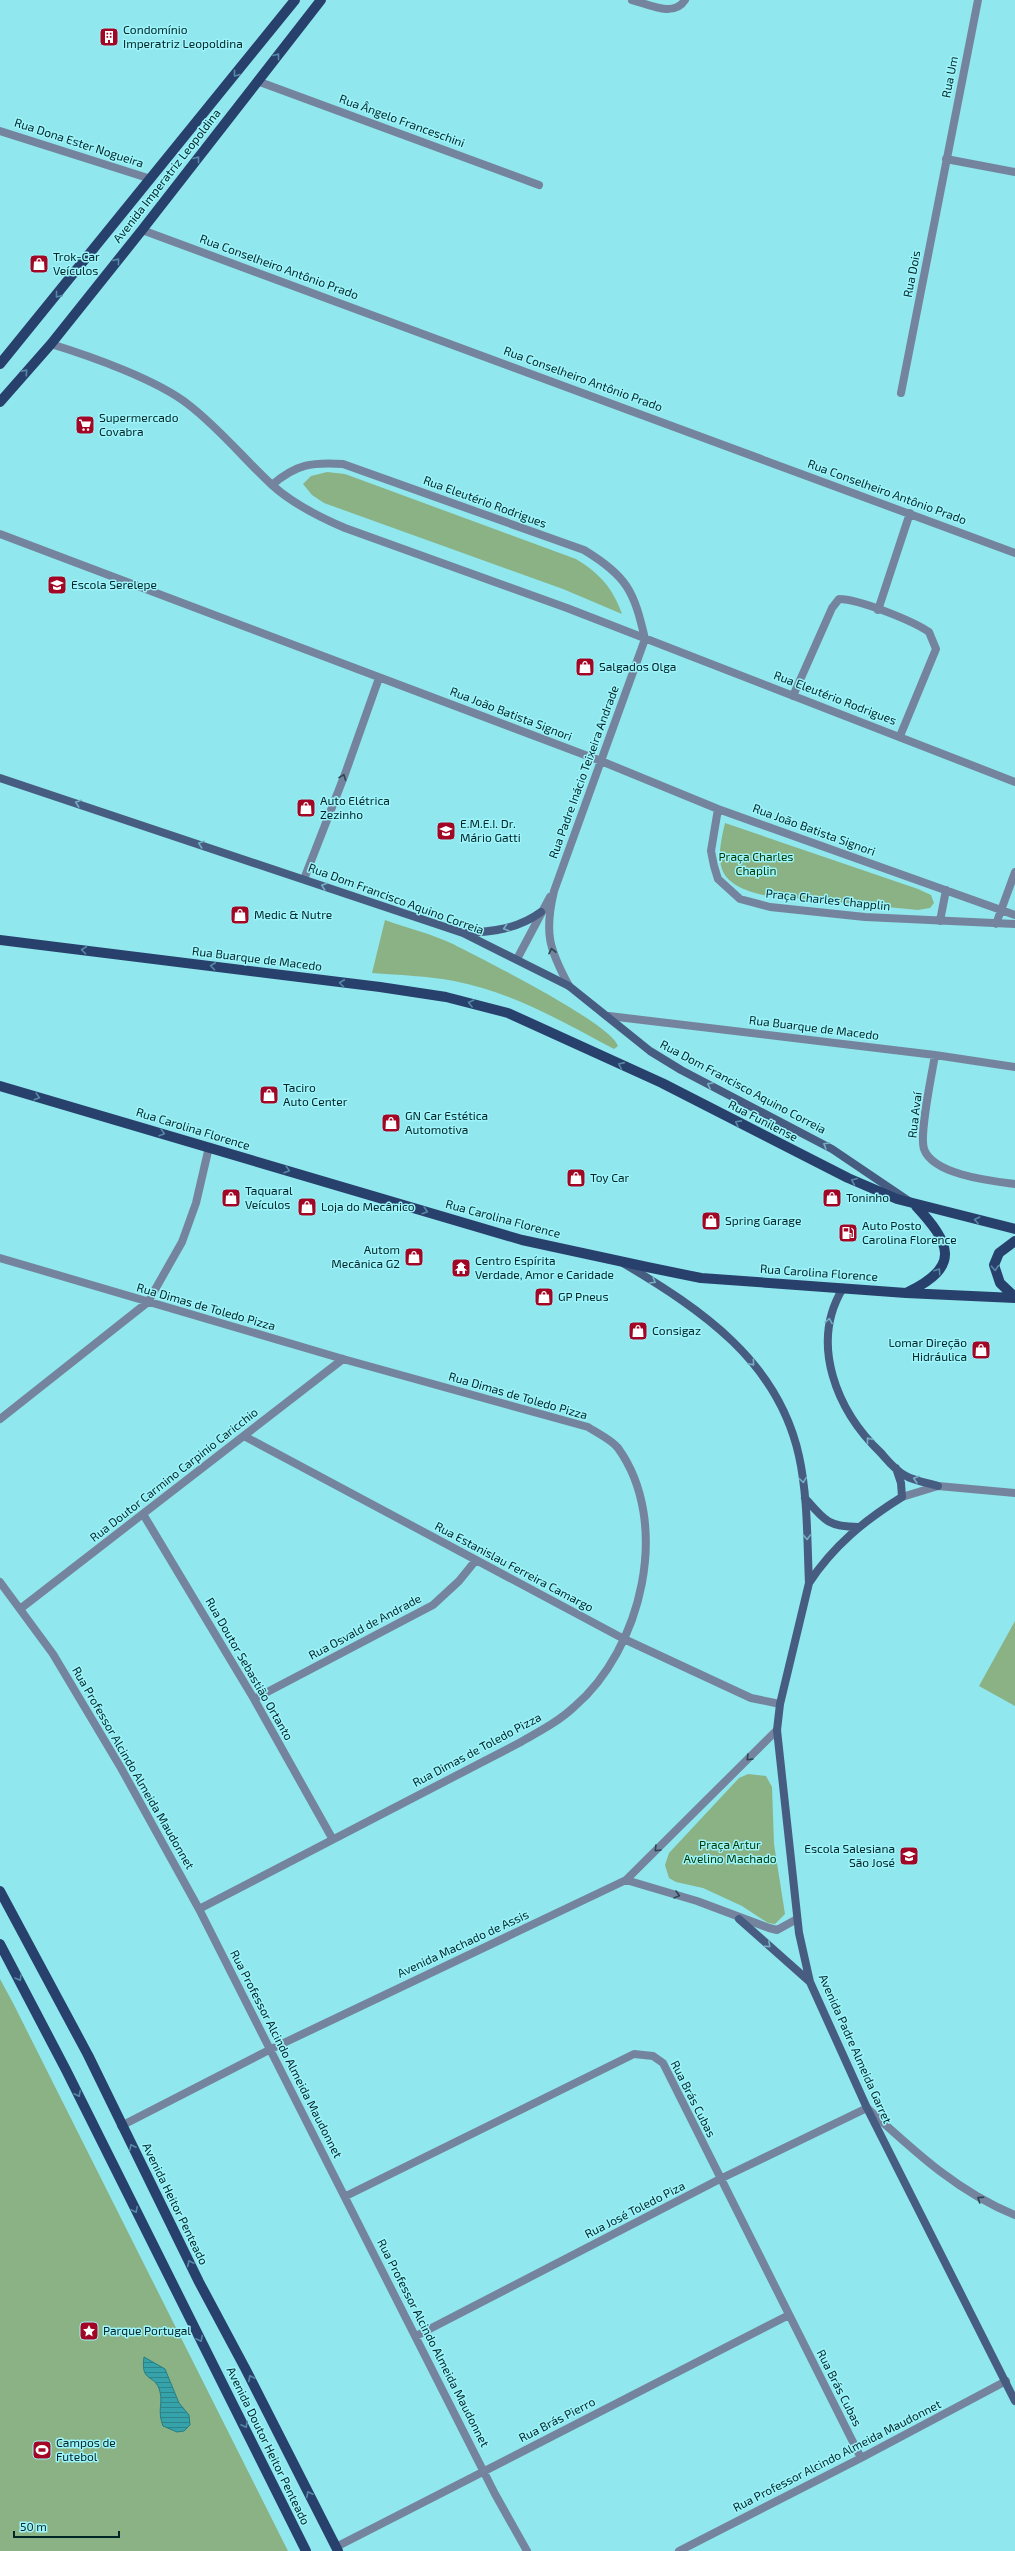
<svg xmlns="http://www.w3.org/2000/svg" width="1015" height="2551" font-family="'Exo 2',sans-serif">
  <style>
    .park { fill: #8bb285 }
    .water { fill: url(#water-rules); stroke: #267d83 }
    .lines { fill: none; stroke-linecap: round; stroke-linejoin: round }
    .street { stroke: #75849e; stroke-width: 8 }
    .secondary { stroke: #475c81; stroke-width: 8 }
    .primary { stroke: #28406c; stroke-width: 10 }
    .oneway { stroke: #5788a5 }
    .oneway2 { stroke: #294651 }
    .oneway3 { stroke: #76b0c4 }
    .labels { text-anchor: middle; stroke-width: 3; stroke-linejoin: round; paint-order: stroke }
    .poi-label { font-size: 12px; fill: #002527; stroke: #9df4fa; text-anchor: start }
    .street-label { font-size: 12px; fill: #002527; stroke: #9df4fa }
    .park-label { font-size: 12px; fill: #013700; stroke: #9df4fa }
  </style>
  <defs>
    <pattern id="water-rules" width="6" height="5" patternUnits="userSpaceOnUse"><rect width="6" height="5" fill="#36a3aa"/><path d="M0 2.5h6" fill="none" stroke="#2b858a"/></pattern>
  </defs>
  <rect width="100%" height="100%" fill="#90e7ed"/>
  <path class="park" d="M327 472 345 474 576 559C599 573 613 588 622 614L563 589 324 503 312 495 303 484 311 476Z
    M725 823 918 889 931 895 934 903 930 908 918 910 763 895C716 884 715 865 725 823Z
    M385 920C407 928 432 934 453 944 480 958 611 1023 618 1046L614 1049C563 1022 512 992 454 981 428 976 399 975 372 973Z
    M1015 1621V1706L979 1686Z
    M748 1774 766 1776 772 1787 774 1844 785 1914 775 1924 768 1923 742 1906 703 1888 676 1882 669 1878 665 1865 669 1853 739 1778Z
    M0 1979 13 2003 288 2551H0Z"/>
  <path class="water" d="M144 2357 165 2369 179 2403 189 2415 190 2425 184 2431 177 2432 163 2426C157 2410 163 2404 160 2392 156 2373 140 2384 144 2357Z"/>
  <g class="lines">
    <path class="street" d="M632 0C648 4 674 18 685 0
      M257 81 539 185
      M0 131 151 179
      M946 159 1015 172
      M142 230 1015 553
      M51 344C90 356 158 380 189 405 220 429 244 459 272 485 293 504 319 517 345 528L567 608 1015 782
      M901 393 978 0
      M272 485C296 464 312 462 343 464L584 550C627 576 634 591 645 639L554 891C544 933 549 949 569 986
      M0 534 601 761 718 809 1015 915
      M878 610 910 513
      M793 696 832 608 839 599C859 599 913 621 929 632L936 649 900 736
      M718 809 711 851 714 866 718 879 740 899 770 907 865 917 1015 924
      M304 879 345 774 379 678
      M940 921 946 890
      M996 924 1015 872
      M517 959 550 897
      M609 1016 935 1055 1015 1067
      M935 1055C932 1074 919 1134 924 1149 933 1175 992 1181 1015 1184
      M0 1258 343 1359 588 1427C597 1433 612 1440 618 1448 672 1523 642 1649 574 1707 558 1722 538 1732 519 1743L199 1909
      M0 1419 148 1302 182 1242 196 1203 209 1147
      M244 1436 624 1639 751 1698 780 1704
      M902 1497 938 1486 1015 1493
      M143 1514 254 1699 332 1838
      M0 1582 53 1654 121 1768 199 1909 495 2494 527 2551
      M20 1609 343 1359
      M254 1699 433 1605 459 1581 476 1560
      M626 1880 697 1901 769 1928 777 1930 797 1919
      M121 2126 269 2050 626 1880 777 1730
      M346 2196 634 2054 653 2056 663 2063 861 2458
      M416 2336 720 2179 867 2108C912 2149 957 2192 1015 2215
      M336 2547 789 2315
      M679 2551 861 2458 1006 2381"/>
    <path class="secondary" d="M0 778 463 933 569 986 650 1051 681 1070 832 1149 909 1201
      M464 933C492 932 518 929 541 912
      M623 1263C702 1310 778 1361 799 1456 808 1497 807 1541 809 1583
      M843 1288C809 1344 837 1411 881 1453 888 1461 896 1471 906 1476 915 1481 928 1483 938 1486
      M896 1468 901 1483 902 1497C865 1520 833 1546 809 1583L780 1704 777 1730 799 1933 810 1982 867 2108 1015 2401
      M805 1498C824 1520 828 1527 858 1527
      M739 1919 810 1982"/>
    <path class="primary" d="M0 364 295 0
      M0 402 51 344 142 230 321 0
      M0 940 380 987 446 997 508 1013 662 1083 848 1178 897 1199 1015 1229
      M0 1086 522 1240 647 1267 701 1278 906 1293 1015 1298
      M1015 1241 999 1253 994 1265 1000 1283 1015 1297
      M908 1292C962 1266 950 1243 916 1206
      M0 1891 88 2055 199 2282 245 2368 338 2551
      M0 1944 66 2070 306 2551"/>
  </g>
  <defs><path id="oneway-chevron" d="M-2-3.5L2.5 0L-2 3.5" fill="none" stroke-width="1.6" stroke-linecap="round" stroke-linejoin="round"/></defs>
  <g class="oneway">
    <use href="#oneway-chevron" transform="translate(277 56) rotate(-52)"/>
    <use href="#oneway-chevron" transform="translate(236 74) rotate(129)"/>
    <use href="#oneway-chevron" transform="translate(197 159) rotate(-52)"/>
    <use href="#oneway-chevron" transform="translate(117 261) rotate(-51)"/>
    <use href="#oneway-chevron" transform="translate(58 295) rotate(129)"/>
    <use href="#oneway-chevron" transform="translate(25 372) rotate(-48)"/>
    <use href="#oneway-chevron" transform="translate(84 950) rotate(-173)"/>
    <use href="#oneway-chevron" transform="translate(213 966) rotate(-173)"/>
    <use href="#oneway-chevron" transform="translate(342 983) rotate(-173)"/>
    <use href="#oneway-chevron" transform="translate(471 1003) rotate(-166)"/>
    <use href="#oneway-chevron" transform="translate(621 1065) rotate(-156)"/>
    <use href="#oneway-chevron" transform="translate(37 1097) rotate(16)"/>
    <use href="#oneway-chevron" transform="translate(738 1123) rotate(-152)"/>
    <use href="#oneway-chevron" transform="translate(162 1133) rotate(16)"/>
    <use href="#oneway-chevron" transform="translate(287 1170) rotate(17)"/>
    <use href="#oneway-chevron" transform="translate(854 1181) rotate(-157)"/>
    <use href="#oneway-chevron" transform="translate(425 1211) rotate(17)"/>
    <use href="#oneway-chevron" transform="translate(977 1220) rotate(-167)"/>
    <use href="#oneway-chevron" transform="translate(995 1268) rotate(87)"/>
    <use href="#oneway-chevron" transform="translate(938 1271) rotate(-56)"/>
    <use href="#oneway-chevron" transform="translate(19 1978) rotate(60)"/>
    <use href="#oneway-chevron" transform="translate(78 2094) rotate(64)"/>
    <use href="#oneway-chevron" transform="translate(132 2147) rotate(-116)"/>
    <use href="#oneway-chevron" transform="translate(135 2210) rotate(63)"/>
    <use href="#oneway-chevron" transform="translate(190 2263) rotate(-116)"/>
    <use href="#oneway-chevron" transform="translate(200 2339) rotate(63)"/>
    <use href="#oneway-chevron" transform="translate(251 2378) rotate(-117)"/>
    <use href="#oneway-chevron" transform="translate(245 2425) rotate(63)"/>
    <use href="#oneway-chevron" transform="translate(309 2494) rotate(-117)"/>
  </g>
  <g class="oneway2">
    <use href="#oneway-chevron" transform="translate(343 777) rotate(-69)"/>
    <use href="#oneway-chevron" transform="translate(552 951) rotate(-102)"/>
    <use href="#oneway-chevron" transform="translate(749 1758) rotate(135)"/>
    <use href="#oneway-chevron" transform="translate(657 1849) rotate(135)"/>
    <use href="#oneway-chevron" transform="translate(677 1895) rotate(15)"/>
    <use href="#oneway-chevron" transform="translate(980 2199) rotate(-146)"/>
  </g>
  <g class="oneway3">
    <use href="#oneway-chevron" transform="translate(78 803) rotate(-161)"/>
    <use href="#oneway-chevron" transform="translate(201 844) rotate(-161)"/>
    <use href="#oneway-chevron" transform="translate(324 886) rotate(-161)"/>
    <use href="#oneway-chevron" transform="translate(506 928) rotate(163)"/>
    <use href="#oneway-chevron" transform="translate(710 1085) rotate(-153)"/>
    <use href="#oneway-chevron" transform="translate(826 1145) rotate(-150)"/>
    <use href="#oneway-chevron" transform="translate(653 1281) rotate(30)"/>
    <use href="#oneway-chevron" transform="translate(829 1321) rotate(-81)"/>
    <use href="#oneway-chevron" transform="translate(752 1363) rotate(49)"/>
    <use href="#oneway-chevron" transform="translate(869 1440) rotate(-128)"/>
    <use href="#oneway-chevron" transform="translate(916 1479) rotate(-163)"/>
    <use href="#oneway-chevron" transform="translate(803 1480) rotate(82)"/>
    <use href="#oneway-chevron" transform="translate(807 1537) rotate(88)"/>
    <use href="#oneway-chevron" transform="translate(768 1945) rotate(42)"/>
  </g>
  <defs>
    <symbol id="building-square" viewBox="-11 -11 22 22"><rect x="-9" y="-9" width="18" height="18" rx="4" fill="#a30625" stroke="#9df4fa"/><path d="M-4-6H4V6H1V3H-1V6H-4ZM-2.5-4.3h1.7v1.8h-1.7ZM.8-4.3h1.7v1.8H.8ZM-2.5-1h1.7V.8h-1.7ZM.8-1h1.7V.8H.8Z" fill="#fff"/></symbol>
    <symbol id="shop-square" viewBox="-11 -11 22 22"><rect x="-9" y="-9" width="18" height="18" rx="4" fill="#a30625" stroke="#9df4fa"/><path d="M-5-2.5h2.3a2.7 3.5 0 0 1 5.4 0H5L5.5 6h-11ZM-1.5-2.5h3a1.5 2.3 0 0 0-3 0Z" fill="#fff"/></symbol>
    <symbol id="supermarket-square" viewBox="-11 -11 22 22"><rect x="-9" y="-9" width="18" height="18" rx="4" fill="#a30625" stroke="#9df4fa"/><path d="M-6-5.5h2.5l.6 2H6L4.5 2H-2.5L-4.4-4H-6ZM-1.5 3.2a1.3 1.3 0 1 0 .1 0ZM3 3.2a1.3 1.3 0 1 0 .1 0Z" fill="#fff"/></symbol>
    <symbol id="school-square" viewBox="-11 -11 22 22"><rect x="-9" y="-9" width="18" height="18" rx="4" fill="#a30625" stroke="#9df4fa"/><path d="M0-5L7-2L0 1L-7-2ZM-4 1L0 2.5L4 1V4Q0 6-4 4Z" fill="#fff"/></symbol>
    <symbol id="fuel-square" viewBox="-11 -11 22 22"><rect x="-9" y="-9" width="18" height="18" rx="4" fill="#a30625" stroke="#9df4fa"/><path d="M-5.5-6h7V0h2V4h1.3V-2.5L3-4.5l.8-.8L6-3V5H2.5V1h-1V6h-7ZM-4.2-4.7v3.2H.2V-4.7Z" fill="#fff"/></symbol>
    <symbol id="temple-square" viewBox="-11 -11 22 22"><rect x="-9" y="-9" width="18" height="18" rx="4" fill="#a30625" stroke="#9df4fa"/><path d="M0-6L5-2H3V0L6.5 2.5H4V6H1.5V3h-3V6H-4V2.5H-6.5L-3 0V-2H-5Z" fill="#fff"/></symbol>
    <symbol id="sight-square" viewBox="-11 -11 22 22"><rect x="-9" y="-9" width="18" height="18" rx="4" fill="#a30625" stroke="#9df4fa"/><path d="M0-6L1.8-2.2L6-1.7L2.9 1.2L3.7 5.4L0 3.3L-3.7 5.4L-2.9 1.2L-6-1.7L-1.8-2.2Z" fill="#fff"/></symbol>
    <symbol id="stadium-square" viewBox="-11 -11 22 22"><rect x="-9" y="-9" width="18" height="18" rx="4" fill="#a30625" stroke="#9df4fa"/><path d="M0-5a6.5 5 0 1 0 0 10a6.5 5 0 1 0 0-10ZM-3.5-1.8h7v3.6h-7Z" fill="#fff"/></symbol>
  </defs>
  <g fill-rule="evenodd">
    <use href="#building-square" x="98" y="26" width="22" height="22"/>
    <use href="#shop-square" x="28" y="253" width="22" height="22"/>
    <use href="#supermarket-square" x="74" y="414" width="22" height="22"/>
    <use href="#school-square" x="46" y="574" width="22" height="22"/>
    <use href="#shop-square" x="574" y="656" width="22" height="22"/>
    <use href="#shop-square" x="295" y="797" width="22" height="22"/>
    <use href="#school-square" x="435" y="820" width="22" height="22"/>
    <use href="#shop-square" x="229" y="904" width="22" height="22"/>
    <use href="#shop-square" x="258" y="1084" width="22" height="22"/>
    <use href="#shop-square" x="380" y="1112" width="22" height="22"/>
    <use href="#shop-square" x="565" y="1167" width="22" height="22"/>
    <use href="#shop-square" x="220" y="1187" width="22" height="22"/>
    <use href="#shop-square" x="821" y="1187" width="22" height="22"/>
    <use href="#shop-square" x="296" y="1196" width="22" height="22"/>
    <use href="#shop-square" x="700" y="1210" width="22" height="22"/>
    <use href="#fuel-square" x="837" y="1222" width="22" height="22"/>
    <use href="#shop-square" x="403" y="1246" width="22" height="22"/>
    <use href="#temple-square" x="450" y="1257" width="22" height="22"/>
    <use href="#shop-square" x="533" y="1286" width="22" height="22"/>
    <use href="#shop-square" x="627" y="1320" width="22" height="22"/>
    <use href="#shop-square" x="970" y="1339" width="22" height="22"/>
    <use href="#school-square" x="898" y="1845" width="22" height="22"/>
    <use href="#sight-square" x="78" y="2320" width="22" height="22"/>
    <use href="#stadium-square" x="31" y="2439" width="22" height="22"/>
  </g>
  <g class="labels">
    <g class="poi-label">
      <text x="123" y="34">Condomínio<tspan x="123" dy="14">Imperatriz Leopoldina</tspan></text>
      <text x="53" y="261">Trok-Car<tspan x="53" dy="14">Veículos</tspan></text>
      <text x="99" y="422">Supermercado<tspan x="99" dy="14">Covabra</tspan></text>
      <text x="71" y="589">Escola Serelepe</text>
      <text x="599" y="671">Salgados Olga</text>
      <text x="320" y="805">Auto Elétrica<tspan x="320" dy="14">Zezinho</tspan></text>
      <text x="460" y="828">E.M.E.I. Dr.<tspan x="460" dy="14">Mário Gatti</tspan></text>
      <text x="254" y="919">Medic &amp; Nutre</text>
      <text x="283" y="1092">Taciro<tspan x="283" dy="14">Auto Center</tspan></text>
      <text x="405" y="1120">GN Car Estética<tspan x="405" dy="14">Automotiva</tspan></text>
      <text x="590" y="1182">Toy Car</text>
      <text x="245" y="1195">Taquaral<tspan x="245" dy="14">Veículos</tspan></text>
      <text x="846" y="1202">Toninho</text>
      <text x="321" y="1211">Loja do Mecânico</text>
      <text x="725" y="1225">Spring Garage</text>
      <text x="862" y="1230">Auto Posto<tspan x="862" dy="14">Carolina Florence</tspan></text>
      <text x="400" y="1254" text-anchor="end">Autom<tspan x="400" dy="14">Mecânica G2</tspan></text>
      <text x="475" y="1265">Centro Espírita<tspan x="475" dy="14">Verdade, Amor e Caridade</tspan></text>
      <text x="558" y="1301">GP Pneus</text>
      <text x="652" y="1335">Consigaz</text>
      <text x="967" y="1347" text-anchor="end">Lomar Direção<tspan x="967" dy="14">Hidráulica</tspan></text>
      <text x="895" y="1853" text-anchor="end">Escola Salesiana<tspan x="895" dy="14">São José</tspan></text>
      <text x="103" y="2335">Parque Portugal</text>
      <text x="56" y="2447">Campos de<tspan x="56" dy="14">Futebol</tspan></text>
    </g>
    <g class="street-label">
      <text transform="translate(950 77) rotate(-79)" y="4">Rua Um</text>
      <text transform="translate(402 121) rotate(20)" y="4">Rua Ângelo Franceschini</text>
      <text transform="translate(79 143) rotate(18)" y="4">Rua Dona Ester Nogueira</text>
      <text transform="translate(167 176) rotate(-52)" y="4">Avenida Imperatriz Leopoldina</text>
      <text transform="translate(279 267) rotate(20)" y="4">Rua Conselheiro Antônio Prado</text>
      <text transform="translate(912 274) rotate(-79)" y="4">Rua Dois</text>
      <text transform="translate(583 379) rotate(20)" y="4">Rua Conselheiro Antônio Prado</text>
      <text transform="translate(887 492) rotate(20)" y="4">Rua Conselheiro Antônio Prado</text>
      <text transform="translate(485 502) rotate(20)" y="4">Rua Eleutério Rodrigues</text>
      <text transform="translate(835 698) rotate(21)" y="4">Rua Eleutério Rodrigues</text>
      <text transform="translate(511 714) rotate(21)" y="4">Rua João Batista Signori</text>
      <text transform="translate(584 772) rotate(-70)" y="4">Rua Padre Inácio Teixeira Andrade</text>
      <text transform="translate(814 830) rotate(20)" y="4">Rua João Batista Signori</text>
      <text transform="translate(396 899) rotate(20)" y="4">Rua Dom Francisco Aquino Correia</text>
      <text transform="translate(828 900) rotate(6)" y="4">Praça Charles Chapplin</text>
      <text transform="translate(257 959) rotate(7)" y="4">Rua Buarque de Macedo</text>
      <text transform="translate(814 1028) rotate(7)" y="4">Rua Buarque de Macedo</text>
      <text transform="translate(743 1087) rotate(28)" y="4">Rua Dom Francisco Aquino Correia</text>
      <text transform="translate(915 1115) rotate(-83)" y="4">Rua Avaí</text>
      <text transform="translate(763 1121) rotate(27)" y="4">Rua Funilense</text>
      <text transform="translate(193 1129) rotate(17)" y="4">Rua Carolina Florence</text>
      <text transform="translate(503 1219) rotate(15)" y="4">Rua Carolina Florence</text>
      <text transform="translate(819 1273) rotate(4)" y="4">Rua Carolina Florence</text>
      <text transform="translate(206 1307) rotate(16)" y="4">Rua Dimas de Toledo Pizza</text>
      <text transform="translate(518 1396) rotate(16)" y="4">Rua Dimas de Toledo Pizza</text>
      <text transform="translate(174 1475) rotate(-38)" y="4">Rua Doutor Carmino Carpinio Caricchio</text>
      <text transform="translate(514 1567) rotate(28)" y="4">Rua Estanislau Ferreira Camargo</text>
      <text transform="translate(365 1627) rotate(-28)" y="4">Rua Osvald de Andrade</text>
      <text transform="translate(249 1669) rotate(60)" y="4">Rua Doutor Sebastião Ortanto</text>
      <text transform="translate(477 1750) rotate(-28)" y="4">Rua Dimas de Toledo Pizza</text>
      <text transform="translate(133 1768) rotate(60)" y="4">Rua Professor Alcindo Almeida Maudonnet</text>
      <text transform="translate(463 1944) rotate(-25)" y="4">Avenida Machado de Assis</text>
      <text transform="translate(855 2049) rotate(66)" y="4">Avenida Padre Almeida Garret</text>
      <text transform="translate(286 2054) rotate(63)" y="4">Rua Professor Alcindo Almeida Maudonnet</text>
      <text transform="translate(693 2099) rotate(63)" y="4">Rua Brás Cubas</text>
      <text transform="translate(175 2204) rotate(64)" y="4">Avenida Heitor Penteado</text>
      <text transform="translate(635 2210) rotate(-27)" y="4">Rua José Toledo Piza</text>
      <text transform="translate(433 2343) rotate(63)" y="4">Rua Professor Alcindo Almeida Maudonnet</text>
      <text transform="translate(839 2388) rotate(63)" y="4">Rua Brás Cubas</text>
      <text transform="translate(557 2420) rotate(-27)" y="4">Rua Brás Pierro</text>
      <text transform="translate(268 2446) rotate(64)" y="4">Avenida Doutor Heitor Penteado</text>
      <text transform="translate(837 2456) rotate(-27)" y="4">Rua Professor Alcindo Almeida Maudonnet</text>
    </g>
    <g class="park-label">
      <text x="756" y="861">Praça Charles<tspan x="756" dy="14">Chaplin</tspan></text>
      <text x="730" y="1849">Praça Artur<tspan x="730" dy="14">Avelino Machado</tspan></text>
    </g>
  </g>
  <path d="M14 2531v6h105v-6" fill="none" stroke="#002527" stroke-width="2"/>
  <text x="20" y="2531" font-size="12" fill="#002527" stroke="#9df4fa" stroke-width="3" paint-order="stroke">50 m</text>
</svg>
